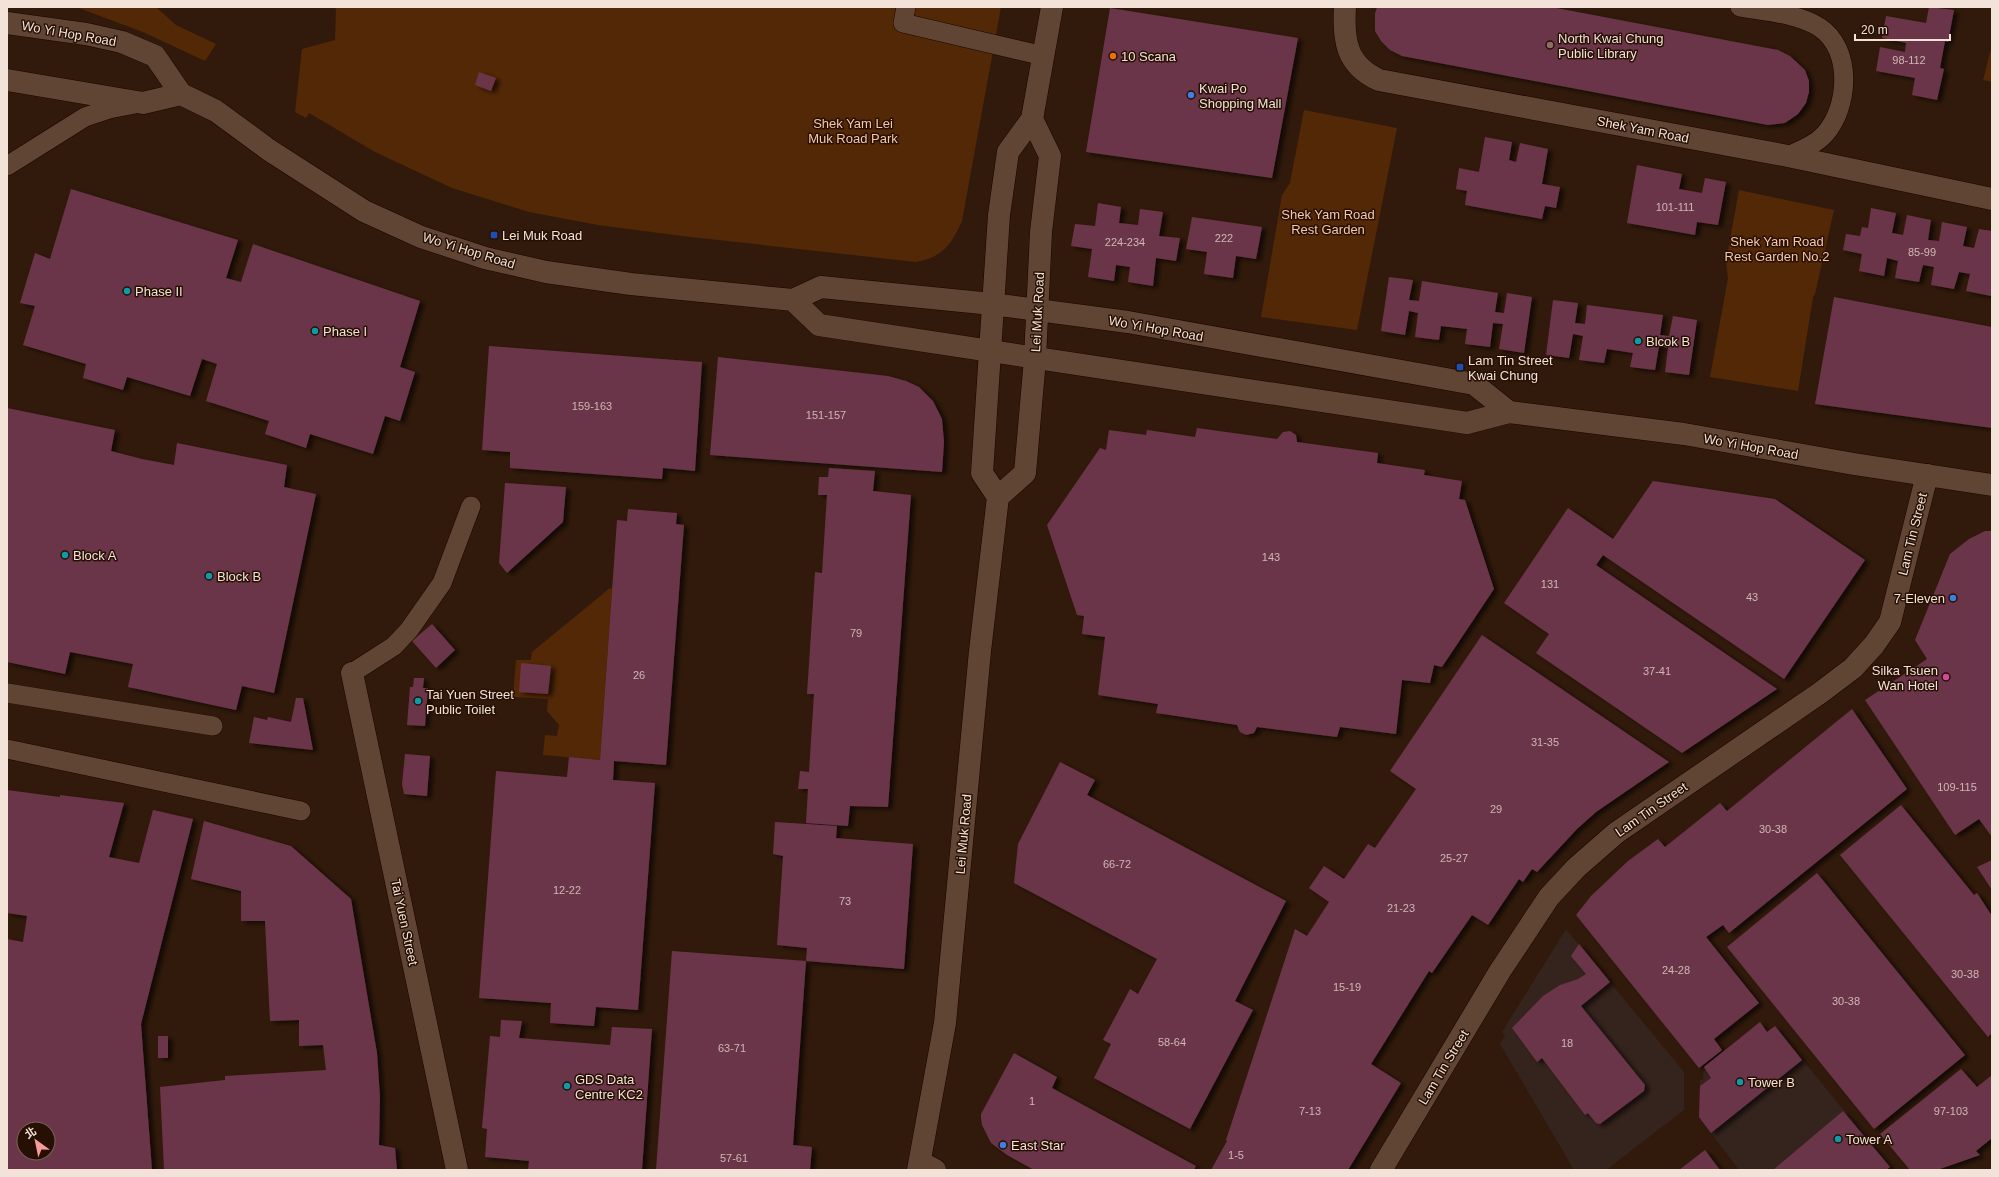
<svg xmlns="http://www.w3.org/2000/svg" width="1999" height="1177" font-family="Helvetica,'Noto Sans TC',sans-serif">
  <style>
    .commercial { fill: #35231d }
    .green { fill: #532806 }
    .building { fill: #6a3548; fill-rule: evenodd; filter: url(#shadow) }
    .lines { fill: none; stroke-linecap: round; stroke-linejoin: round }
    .service-casing { stroke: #180400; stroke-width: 20 }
    .minor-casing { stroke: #180400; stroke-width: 23 }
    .tertiary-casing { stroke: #180400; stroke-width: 23 }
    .secondary-casing { stroke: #180400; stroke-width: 23 }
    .service { stroke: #604535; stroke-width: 19 }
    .minor { stroke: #604535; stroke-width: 22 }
    .tertiary { stroke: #604535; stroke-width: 22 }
    .secondary { stroke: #604535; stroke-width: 22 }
    .education-dot { fill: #8d6e63; stroke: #271003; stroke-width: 1.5 }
    .food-dot { fill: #e8710a; stroke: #271003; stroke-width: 1.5 }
    .shop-dot { fill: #3f7fe0; stroke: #271003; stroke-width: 1.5 }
    .transit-dot { fill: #1a4fb4; stroke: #271003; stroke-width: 1.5 }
    .culture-dot { fill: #0f9aa8; stroke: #271003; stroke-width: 1.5 }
    .hotel-dot { fill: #d1479c; stroke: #271003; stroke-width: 1.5 }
    .labels { text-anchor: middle; stroke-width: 3; stroke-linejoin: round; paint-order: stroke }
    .number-label { font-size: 11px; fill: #d0b7b4 }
    .street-label { font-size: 13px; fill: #f2e2d8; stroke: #271003 }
    .poi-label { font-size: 13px; fill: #f2e2d8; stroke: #271003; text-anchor: start }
    .park-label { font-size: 13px; fill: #f5c7ab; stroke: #271003 }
  </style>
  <defs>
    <filter id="shadow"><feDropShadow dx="4.5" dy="2.5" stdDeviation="2" flood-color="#0009"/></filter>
  </defs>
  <rect width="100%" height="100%" fill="#311a0b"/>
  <path class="commercial" d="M1566 929 1684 1072V1110L1606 1170H1574L1500 1044 1505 1035 1502 1032Z
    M1760 1022 1767 1032 1775 1026 1890 1167 1886 1170H1739L1699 1117 1700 1080H1703L1704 1067Z"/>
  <path class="green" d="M76 7H156L176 25 216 44 205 61 143 32Z
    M336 7H1001L962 221C951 245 943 257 916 262L682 236 598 225 529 212 452 188 375 152 309 113 306 118 295 112 302 49 335 40Z
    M1992 45V82L1983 80Z
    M1304 110 1397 128 1357 330 1261 317 1282 195 1290 183Z
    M1739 190 1834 210 1815 294 1813 297 1798 391 1710 377 1728 278 1726 262Z
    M610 588 612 589 600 760 543 755 545 735 557 736 559 725 547 711 548 699 513 697 516 660H531L532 652Z"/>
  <path class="building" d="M1377 7H1551L1778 50 1790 56 1805 70 1809 81V92L1806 103 1798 114 1785 123 1768 125 1402 56 1390 50 1381 41 1375 31V14Z
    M1929 7 1954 10 1948 42 1945 41 1940 68 1944 69 1937 100 1912 95 1915 78 1876 71 1880 47 1905 52 1906 43 1882 38 1886 16 1926 23Z
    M1110 8 1298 38 1272 178 1086 152Z
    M479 72 496 78 491 91 475 85Z
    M1485 137 1512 142 1509 160 1516 162 1520 143 1548 149 1542 184 1560 187 1556 208 1545 206 1542 219 1465 205 1467 191 1456 189 1459 168 1479 172Z
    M1637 165 1682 174 1679 189 1702 193 1705 178 1726 182 1718 225 1697 222 1695 235 1627 223Z
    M71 189 238 240 226 278 241 282 253 244 420 301 400 367 415 372 400 421 385 416 373 454 310 434 306 448 265 434 269 421 206 401 217 364 202 359 190 396 127 377 123 390 83 378 86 364 23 345 35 306 20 303 35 253 50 259Z
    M1098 203 1121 207 1119 223 1138 225 1140 209 1163 212 1159 236 1180 238 1176 261 1156 258 1153 286 1128 282 1130 267 1116 265 1114 281 1088 277 1092 249 1071 246 1075 224 1095 226Z
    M1871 208 1896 213 1892 233 1903 235 1907 215 1931 220 1928 240 1939 241 1942 222 1967 227 1963 246 1974 248 1979 229 1992 231 1991 296 1966 291 1970 274 1959 272 1954 289 1931 285 1934 267 1923 265 1919 282 1895 278 1898 261 1887 258 1884 276 1859 271 1862 254 1843 250 1846 234 1860 236 1862 227 1868 228Z
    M1192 217 1262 227 1256 259 1236 256 1233 278 1204 274 1207 252 1186 249Z
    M1389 277 1413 280 1409 300 1419 301 1422 281 1498 293 1495 312 1504 313 1507 293 1532 297 1524 353 1499 349 1503 324 1493 323 1490 347 1465 344 1467 329 1441 326 1439 340 1415 337 1418 313 1409 311 1405 335 1381 331Z
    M1834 297 1992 327V428L1815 404Z
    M1553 300 1578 303 1575 323 1585 324 1587 305 1663 315 1660 335 1669 336 1673 316 1697 320 1689 375 1665 372 1668 348 1659 346 1655 370 1630 367 1633 353 1607 349 1604 363 1579 360 1583 336 1573 334 1569 358 1546 355Z
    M489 346 702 362 695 471 663 468 662 479 510 468V452L482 450Z
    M718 357 888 376 906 381 919 387 933 401 942 419 944 442 942 472 710 455Z
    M7 408 115 430 111 451 142 459 174 465 177 443 287 465 284 487 316 494 274 693 242 686 236 710 128 687 133 664 70 652 65 674 7 662Z
    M1197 428 1277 439 1283 432 1290 431 1296 435 1297 442 1378 453 1377 463 1425 470 1424 475 1462 481 1459 499 1465 500 1494 589 1442 667 1434 665 1430 683 1402 680 1396 734 1340 727 1337 737 1257 727 1254 733 1246 735 1240 732 1237 725 1156 713 1158 704 1098 695 1105 637 1082 634 1084 616 1077 615 1047 525 1100 448 1106 450 1109 430 1146 435 1147 430 1195 437Z
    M829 468 875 471 873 491 911 495 888 807 850 806 848 826 806 823 808 789H798L800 771 809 772 814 694H807L815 572 822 573 827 495H818L819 477H828Z
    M1653 481 1775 499 1865 560 1784 679 1603 555 1596 565 1777 689 1682 753 1536 653 1549 634 1504 603 1568 508 1613 539Z
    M505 483 566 487 563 522 507 573 499 563Z
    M628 509 677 513 676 524 684 525 666 765 614 761 613 780 655 783 638 1010 596 1007 594 1026 550 1023 551 1003 479 998 496 771 567 777 569 757 600 760 617 520 627 521Z
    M1985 531H1992V837L1979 819 1955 835 1865 700 1927 659 1915 640 1950 554 1969 539Z
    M432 624 455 650 436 668 412 641Z
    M1482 635 1669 762 1596 812 1577 829 1537 872 1532 869 1523 882 1519 879 1488 925 1472 915 1432 973 1429 971 1371 1064 1401 1083 1348 1170H1211L1227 1141 1226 1140 1295 929 1307 936 1329 902 1309 888 1324 866 1344 879 1368 844 1375 848 1416 789 1390 771Z
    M521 663 551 666 548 694 519 692Z
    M414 678H424L423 688H428L425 726 407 725 410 687H413Z
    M296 698H303L313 750 249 743 254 717 267 720 268 717 291 722Z
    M1852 709 1907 789 1729 933 1723 925 1706 937 1759 1003 1714 1039 1722 1050 1699 1068 1576 915 1591 896 1628 861 1658 839 1665 847 1720 803 1727 811Z
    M405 754 430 756 427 796 404 794 402 784Z
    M1060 762 1095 780 1087 795 1286 901 1235 1001 1253 1010 1190 1129 1094 1078 1111 1044 1103 1040 1130 989 1138 994 1157 959 1014 883 1018 844Z
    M7 790 60 797V795L124 803 109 857 139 863 153 810 193 819 141 1024 152 1170H7V939L23 942 27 916 7 913ZM24 1129H48V1153H24Z
    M1901 805 1974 895 1977 893 1992 916V1033L1988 1037 1840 855Z
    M204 821 291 846 351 899 377 1053 380 1097 379 1145 395 1148 397 1170H164L160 1087 225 1080V1076L326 1070 323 1045 299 1046V1020L270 1021 265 921H241V891L191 879Z
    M775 822 837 826 836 838 913 844 904 969 806 961 807 948 777 945 783 856 773 854Z
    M1992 860V890L1977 867Z
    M1817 873 1965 1055 1874 1129 1727 947Z
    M1579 944 1610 982 1581 1006 1645 1085 1644 1091 1600 1124 1596 1123 1588 1113 1585 1115 1542 1058 1537 1062 1512 1028 1543 996 1560 985 1578 979 1586 974 1571 956Z
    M672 951 806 961 793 1145 812 1147 810 1170H656Z
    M501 1020 522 1021 519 1038 610 1045 612 1027 652 1029 642 1170H528L529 1161 485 1157 487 1129 482 1128 490 1036 500 1037Z
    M1760 1022 1767 1032 1775 1026 1802 1060 1711 1133 1699 1117 1700 1086 1711 1078 1704 1067Z
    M158 1036H168V1058H158Z
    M1014 1053 1057 1077 1052 1088 1196 1166 1194 1170H1034L1007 1155 991 1143 982 1125 981 1118V1114Z
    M1961 1069 1977 1087 1992 1075V1138L1976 1151 1980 1155 1937 1170H1910L1880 1134Z
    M1843 1111 1890 1167 1886 1170H1773Z
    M1705 1150 1720 1170H1679Z"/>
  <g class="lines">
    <defs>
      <path id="service" d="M906 7 903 23 1044 56
        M1740 7C1766 12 1796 13 1819 27 1853 49 1849 107 1825 134 1815 145 1801 150 1788 156
        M7 166 85 117 109 109 135 104
        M352 673 394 646 409 630 442 583 471 506
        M7 693 213 726
        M7 749 301 811"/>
      <path id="minor" d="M1345 7C1343 40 1346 65 1379 80L1788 156 1992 199
        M352 673 457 1170
        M920 1162 935 1170
        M1381 1170 1500 971 1549 897 1576 868 1616 833 1820 693 1853 668 1874 645 1890 622 1927 475"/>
      <path id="tertiary" d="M998 497 1025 473 1035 359 1041 232 1050 156 1032 119
        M918 1170 945 1023 980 651 998 497 982 473 999 215 1008 152 1032 119 1052 7"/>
      <path id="secondary" d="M7 23 86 34 122 42 155 56 181 94 216 111 269 150 364 211 421 237 485 258 546 272 631 284 793 300 821 287 992 304 1128 322 1474 384 1509 412
        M7 80 143 103 181 94
        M793 300 819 325 1467 423 1509 412 1684 434 1854 464 1992 485"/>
    </defs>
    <use href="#service" class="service-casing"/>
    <use href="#minor" class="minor-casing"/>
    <use href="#tertiary" class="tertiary-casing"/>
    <use href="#secondary" class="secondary-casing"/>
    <use href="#service" class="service"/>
    <use href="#minor" class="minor"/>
    <use href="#tertiary" class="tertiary"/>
    <use href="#secondary" class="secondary"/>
  </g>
  <circle class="education-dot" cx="1550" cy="45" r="4"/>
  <circle class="food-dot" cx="1113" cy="56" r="4"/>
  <g class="shop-dot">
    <circle cx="1191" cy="95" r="4"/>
    <circle cx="1953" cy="598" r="4"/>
    <circle cx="1003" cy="1145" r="4"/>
  </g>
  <g class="transit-dot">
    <rect x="490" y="231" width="8" height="8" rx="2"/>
    <rect x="1456" y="363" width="8" height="8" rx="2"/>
  </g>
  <g class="culture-dot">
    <circle cx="127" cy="291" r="4"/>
    <circle cx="315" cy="331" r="4"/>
    <circle cx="1638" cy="341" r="4"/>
    <circle cx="65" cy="555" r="4"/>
    <circle cx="209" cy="576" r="4"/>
    <circle cx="418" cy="701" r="4"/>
    <circle cx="1740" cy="1082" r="4"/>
    <circle cx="567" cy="1086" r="4"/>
    <circle cx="1838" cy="1139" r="4"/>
  </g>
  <circle class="hotel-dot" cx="1946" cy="677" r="4"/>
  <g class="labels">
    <g class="number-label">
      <text x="1909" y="64">98-112</text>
      <text x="1675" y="211">101-111</text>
      <text x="1224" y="242">222</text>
      <text x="1125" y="246">224-234</text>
      <text x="1922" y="256">85-99</text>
      <text x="592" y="410">159-163</text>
      <text x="826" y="419">151-157</text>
      <text x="1271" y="561">143</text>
      <text x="1550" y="588">131</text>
      <text x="1752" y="601">43</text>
      <text x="856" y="637">79</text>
      <text x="1657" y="675">37-41</text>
      <text x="639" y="679">26</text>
      <text x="1545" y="746">31-35</text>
      <text x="1957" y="791">109-115</text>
      <text x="1496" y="813">29</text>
      <text x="1773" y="833">30-38</text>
      <text x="1454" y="862">25-27</text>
      <text x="1117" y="868">66-72</text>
      <text x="567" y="894">12-22</text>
      <text x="845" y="905">73</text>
      <text x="1401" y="912">21-23</text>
      <text x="1676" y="974">24-28</text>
      <text x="1965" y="978">30-38</text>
      <text x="1347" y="991">15-19</text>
      <text x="1846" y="1005">30-38</text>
      <text x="1172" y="1046">58-64</text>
      <text x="1567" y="1047">18</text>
      <text x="732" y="1052">63-71</text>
      <text x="1032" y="1105">1</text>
      <text x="1310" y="1115">7-13</text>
      <text x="1951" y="1115">97-103</text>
      <text x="1236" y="1159">1-5</text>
      <text x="734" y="1162">57-61</text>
    </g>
    <g class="street-label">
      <text transform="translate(69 33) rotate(10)" y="5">Wo Yi Hop Road</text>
      <text transform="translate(1643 129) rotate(11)" y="5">Shek Yam Road</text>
      <text transform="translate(469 250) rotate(17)" y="5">Wo Yi Hop Road</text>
      <text transform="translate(1037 312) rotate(-87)" y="5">Lei Muk Road</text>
      <text transform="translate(1156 328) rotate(10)" y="5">Wo Yi Hop Road</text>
      <text transform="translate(1751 446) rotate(10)" y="5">Wo Yi Hop Road</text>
      <text transform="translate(1912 534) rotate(-76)" y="5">Lam Tin Street</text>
      <text transform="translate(1651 809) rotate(-35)" y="5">Lam Tin Street</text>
      <text transform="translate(963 834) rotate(-85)" y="5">Lei Muk Road</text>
      <text transform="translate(405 922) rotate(78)" y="5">Tai Yuen Street</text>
      <text transform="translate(1443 1067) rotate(-59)" y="5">Lam Tin Street</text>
    </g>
    <g class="poi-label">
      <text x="1558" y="43">North Kwai Chung<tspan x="1558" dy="15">Public Library</tspan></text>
      <text x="1121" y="61">10 Scana</text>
      <text x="1199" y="93">Kwai Po<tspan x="1199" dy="15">Shopping Mall</tspan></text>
      <text x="502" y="240">Lei Muk Road</text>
      <text x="135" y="296">Phase II</text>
      <text x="323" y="336">Phase I</text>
      <text x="1646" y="346">Blcok B</text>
      <text x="1468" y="365">Lam Tin Street<tspan x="1468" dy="15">Kwai Chung</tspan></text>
      <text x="73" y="560">Block A</text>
      <text x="217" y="581">Block B</text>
      <text x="1945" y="603" text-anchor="end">7-Eleven</text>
      <text x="1938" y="675" text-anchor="end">Silka Tsuen<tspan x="1938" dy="15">Wan Hotel</tspan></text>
      <text x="426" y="699">Tai Yuen Street<tspan x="426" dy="15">Public Toilet</tspan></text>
      <text x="575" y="1084">GDS Data<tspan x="575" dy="15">Centre KC2</tspan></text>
      <text x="1748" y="1087">Tower B</text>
      <text x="1846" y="1144">Tower A</text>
      <text x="1011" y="1150">East Star</text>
    </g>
    <g class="park-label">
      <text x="853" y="128">Shek Yam Lei<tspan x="853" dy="15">Muk Road Park</tspan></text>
      <text x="1328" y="219">Shek Yam Road<tspan x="1328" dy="15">Rest Garden</tspan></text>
      <text x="1777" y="246">Shek Yam Road<tspan x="1777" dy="15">Rest Garden No.2</tspan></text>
    </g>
  </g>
  <rect width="1999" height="1177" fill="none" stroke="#f2e2d8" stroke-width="16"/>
  <g transform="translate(36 1141) rotate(327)"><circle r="19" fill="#271003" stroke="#786458"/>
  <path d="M0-3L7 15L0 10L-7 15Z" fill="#f59b98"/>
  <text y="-6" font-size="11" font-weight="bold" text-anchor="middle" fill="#f2e2d8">北</text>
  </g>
  <path d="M1855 34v6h95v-6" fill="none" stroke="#f2e2d8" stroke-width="2"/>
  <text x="1861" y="34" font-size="12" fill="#f2e2d8" stroke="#271003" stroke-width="3" paint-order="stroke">20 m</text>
</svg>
